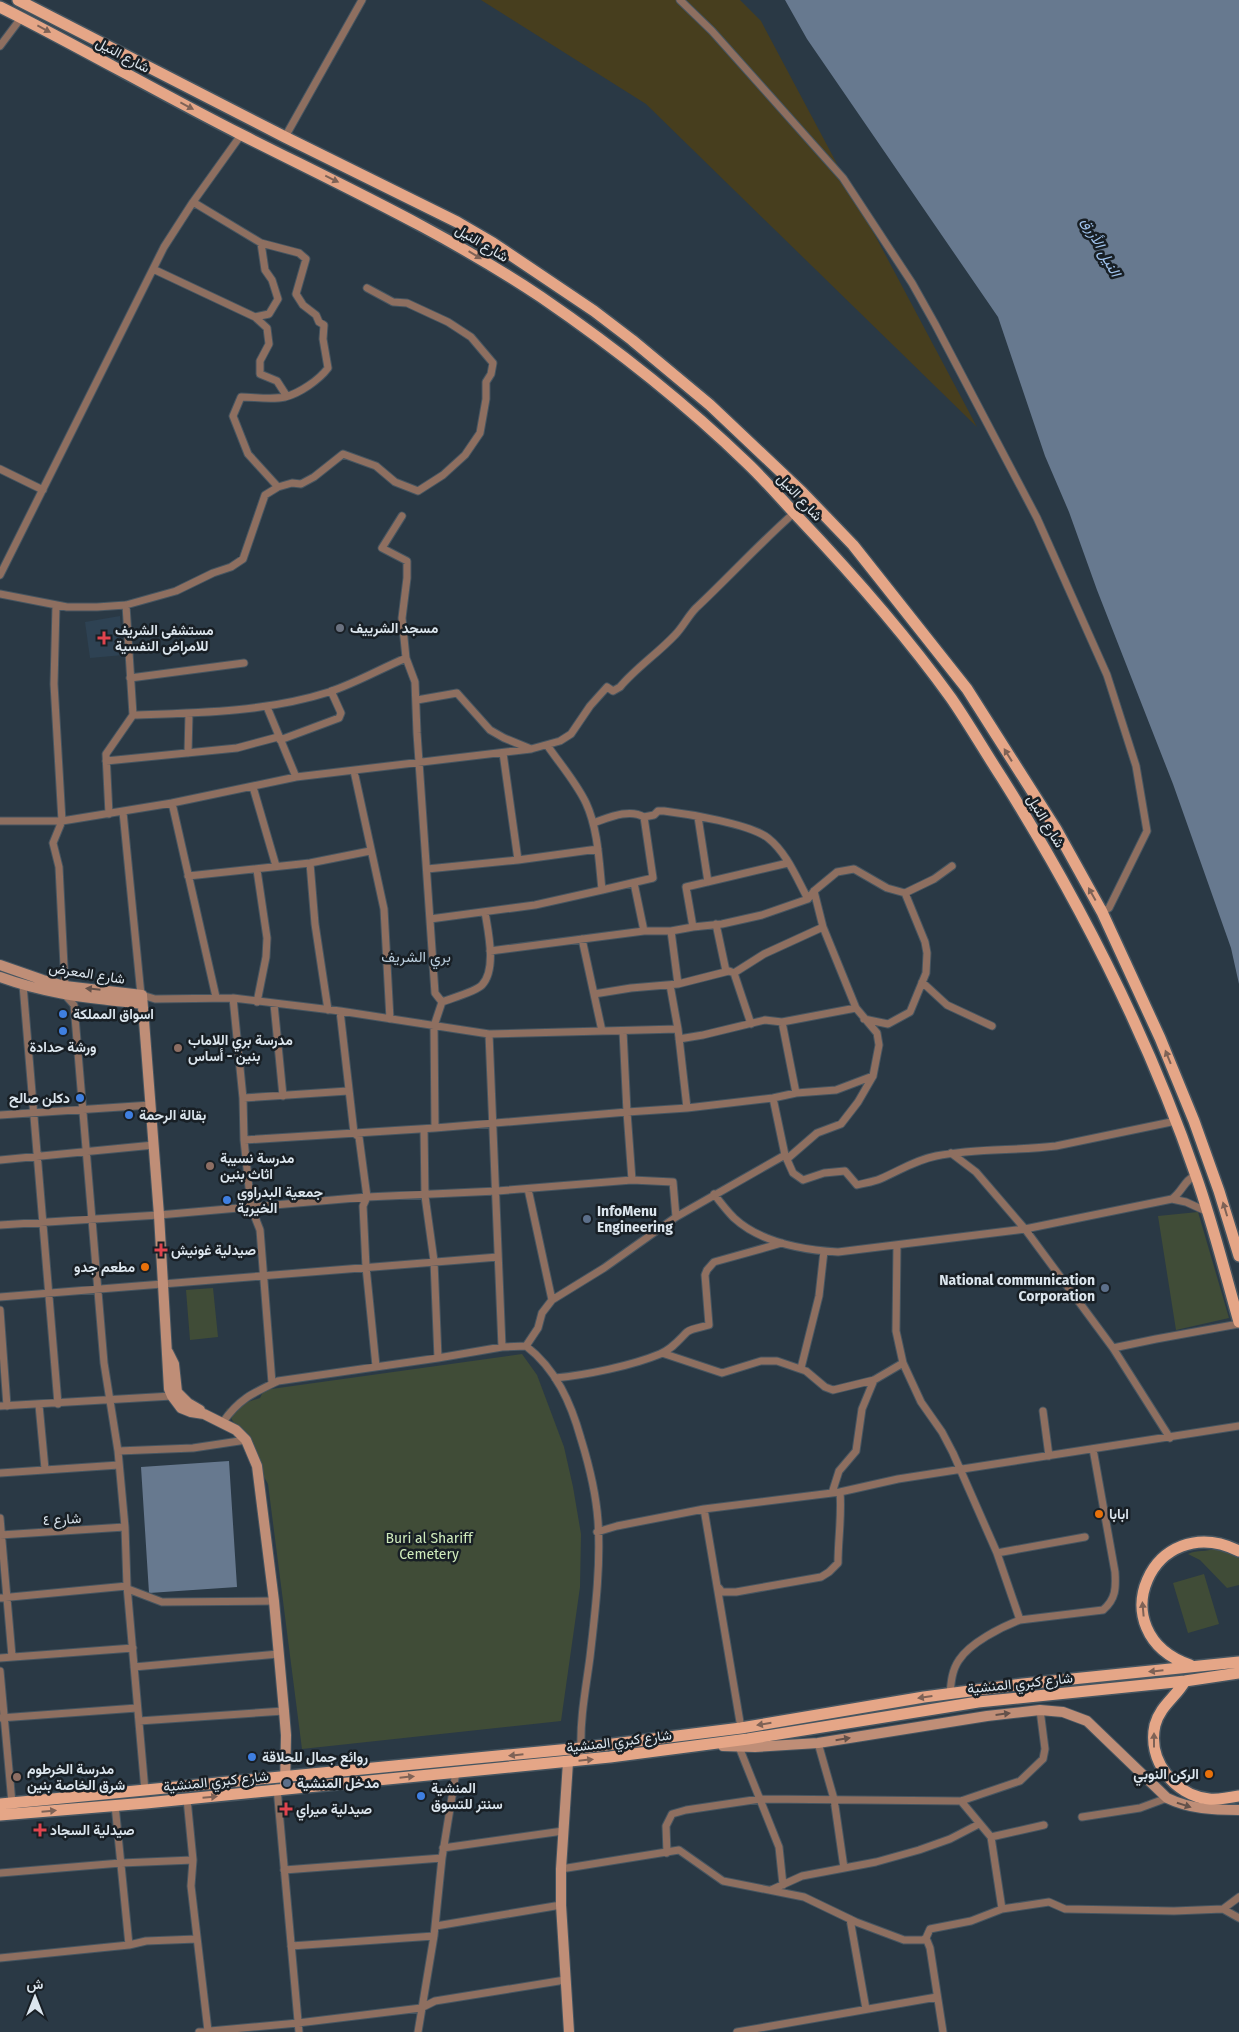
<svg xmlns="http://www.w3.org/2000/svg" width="1239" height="2032" font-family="'Fira Sans',Vazirmatn,sans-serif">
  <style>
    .built { fill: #2e4253 }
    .green { fill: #404c37 }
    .sand { fill: #473e1e }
    .water { fill: #67798f }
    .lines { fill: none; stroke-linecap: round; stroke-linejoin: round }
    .street-casing { stroke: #465560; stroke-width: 9 }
    .secondary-casing { stroke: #465560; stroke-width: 12 }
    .primary-casing { stroke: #465560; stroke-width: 14 }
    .street { stroke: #8e6f60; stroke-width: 7 }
    .secondary { stroke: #bf8e77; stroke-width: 10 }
    .primary { stroke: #e5a687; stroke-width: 11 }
    .oneway { fill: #7e6256 }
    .oneway2 { fill: #63514a }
    .worship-dot { fill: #6b7280; stroke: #181f25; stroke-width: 2 }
    .health-dot { fill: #e0444e; stroke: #181f25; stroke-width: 2 }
    .shop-dot { fill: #3f7fe0; stroke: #181f25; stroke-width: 2 }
    .education-dot { fill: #8d6e63; stroke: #181f25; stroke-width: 2 }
    .service-dot { fill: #5c6f8a; stroke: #181f25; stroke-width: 2 }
    .food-dot { fill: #e8710a; stroke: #181f25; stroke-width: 2 }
    .labels { text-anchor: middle; stroke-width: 5; stroke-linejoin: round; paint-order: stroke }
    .street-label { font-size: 14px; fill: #dbe5ed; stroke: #181f25 }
    .poi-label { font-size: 14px; font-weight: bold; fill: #dbe5ed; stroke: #181f25; text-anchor: start }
    .park-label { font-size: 14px; fill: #d0ecbc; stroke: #181f25 }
    .water-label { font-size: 15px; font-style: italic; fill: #a0c3ed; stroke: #181f25 }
    .neighbourhood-label { font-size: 15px; fill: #bacddc; stroke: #181f25 }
  </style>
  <rect width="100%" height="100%" fill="#2a3945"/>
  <path class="built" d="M120 616 123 655 90 658 85 622Z"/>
  <path class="green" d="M1198 1212 1229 1318 1176 1330 1158 1216Z
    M213 1288 218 1337 190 1340 186 1290Z
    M522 1354 537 1375 564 1447 573 1487 581 1534 580 1587 561 1721 302 1749 268 1484 226 1409 260 1398 264 1390Z
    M1216 1548 1239 1558V1585L1227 1588 1200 1560 1188 1554C1198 1549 1205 1553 1216 1548Z
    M1204 1574 1219 1624 1188 1633 1173 1583Z"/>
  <path class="sand" d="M481 0H740L761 21 977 427 646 104Z"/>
  <path class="water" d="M785 0H1239V984L1231 948 1173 784 1097 590 1069 512 1045 456 998 317 807 39Z
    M229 1461 237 1587 149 1593 141 1467Z"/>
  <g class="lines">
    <defs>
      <path id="street" d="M680 0 712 31 843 178 912 283 935 324 1037 518 1107 675 1136 766 1147 831 1109 908 1102 912
        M0 46 21 18
        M285 137 362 0
        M261 243 265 270 272 280 278 299 269 314 255 317 267 328 269 344 260 361V374L277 381 286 395 284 397
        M153 269 255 317
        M0 469 43 490
        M278 487 292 483 301 484 314 477 343 454 376 466 395 482 418 491 443 475 465 455 480 433 486 399V382L491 374 493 363 471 337 448 322 407 303 393 302 367 288
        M402 516 382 548 407 561V578L402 618 406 658 415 682 417 733 435 993 442 1002 434 1026 435 1128
        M0 575 164 247 193 202 241 135
        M0 594 67 607H97L126 605 176 591 213 573 231 567 243 559 265 495 278 487 248 454 233 416 241 397C254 397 272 400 285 397 300 393 319 380 328 368L323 339 324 325 319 322 316 315 303 305 296 294 306 259 299 253 261 243 193 202
        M56 606 54 684 62 821 53 843 59 867 65 986
        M130 678 244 663
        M417 700 457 693 490 730 504 738 531 749
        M267 707 296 777
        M133 715C199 713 266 712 329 692 356 683 380 669 406 658
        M280 740 339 718 341 713 331 691
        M188 753 189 713
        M503 753 518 860
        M106 761 237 748 278 737
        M354 771 384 909 390 1019
        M253 787 276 866
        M172 803 216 997
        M123 812 141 995
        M109 814 106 754 133 715 126 605
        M698 817 708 882
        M0 821H62L172 803 296 777 531 749 560 741 571 734 590 706 607 687 613 691 620 687C636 668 657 654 675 635 683 627 688 616 696 608 729 577 760 543 794 513
        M593 823C608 818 629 808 644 817L654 815 658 811H664C689 814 750 824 768 838 787 853 797 879 808 899
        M310 863 315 924 328 1010
        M427 869 518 860 598 849
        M257 870 267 938 266 957 257 1002
        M188 876 310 863 370 851
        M634 883 644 931
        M602 890 653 878 644 817
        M430 919 535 905 602 890C599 861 598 829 586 803 576 782 560 764 547 745
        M716 924 726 971
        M693 927 686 887 788 863
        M671 931 678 984
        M582 939 602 1031
        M490 951 644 931H671L693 927 722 924 762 915 808 899 814 891 837 872 854 869 887 888 905 893 934 879 952 866
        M734 973 764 954 823 927
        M922 982 947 1005 992 1026
        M23 985 58 1404
        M670 985 678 1029 687 1108
        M594 994 631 988 678 984 729 971 734 973 751 1024
        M65 995 74 1005 104 1363 118 1451 125 1527 127 1586 145 1791
        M142 995 155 999 233 998 340 1011 489 1034 678 1029
        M233 998 243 1098 244 1140 251 1207 260 1230 272 1383
        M442 1002C452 998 475 992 482 985 497 969 488 931 485 912
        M274 1004 283 1096
        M340 1011 354 1133 359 1137 367 1197 363 1206 366 1267 376 1366
        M864 1019 888 1024 910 1012 926 973 927 953 925 942 905 893
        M782 1022 796 1093
        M489 1034 502 1347
        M679 1039 703 1035 765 1020 782 1022 856 1008
        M243 1098 348 1091
        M773 1098 785 1155
        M0 1115 151 1105
        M424 1129 425 1196 434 1261 438 1358
        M244 1140 435 1128 627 1112 623 1031
        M951 1153 976 1172 1025 1229 1113 1348 1170 1438
        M787 1159 817 1133 841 1124 858 1102 873 1076 879 1045 877 1033 856 1008 823 927 814 891
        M0 1160 154 1145
        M632 1180 673 1182 676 1217
        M528 1189 552 1300
        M714 1194C720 1202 727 1211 734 1218 760 1242 803 1250 838 1252L1025 1229 1172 1199 1186 1202 1208 1212
        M1172 1199C1183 1191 1184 1180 1196 1175
        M0 1225 159 1215 367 1197 497 1191 632 1180 627 1112 687 1108 773 1098 796 1093 836 1090 873 1076
        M897 1245 896 1331 903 1363 921 1402 942 1432 953 1453 997 1553 1020 1620C1001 1627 970 1643 959 1660 952 1670 951 1682 950 1694
        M0 1297 498 1257
        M0 1310 7 1406
        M526 1346 538 1328 542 1313 552 1300 604 1268 676 1217 785 1155 793 1173 803 1180 824 1173 845 1171 857 1185C864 1183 873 1182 880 1179 899 1171 915 1160 936 1156 976 1148 1016 1151 1056 1146L1176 1121
        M1113 1348 1156 1339 1239 1324
        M662 1353 722 1373 761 1361H777L806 1371 825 1387 833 1390 874 1380 903 1363
        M801 1368 819 1296 824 1251
        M555 1378C586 1375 631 1366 660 1354 672 1349 679 1340 687 1332 692 1328 703 1327 709 1325L705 1275 707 1270 714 1262 782 1243
        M39 1405 45 1469
        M0 1406 172 1396
        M1043 1411 1049 1456
        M223 1422C239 1399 253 1393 278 1381L438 1358 502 1347 526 1346C556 1369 571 1403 581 1439 589 1465 596 1493 598 1521 601 1566 595 1613 590 1657 586 1688 580 1717 581 1748
        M118 1451 193 1448 246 1440
        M0 1473 119 1465
        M832 1493 839 1471 856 1451 862 1409 874 1380
        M704 1509 741 1728
        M0 1518 12 1656
        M597 1532 617 1526 704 1509 840 1492 898 1479 1239 1426
        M0 1535 125 1527
        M997 1553 1085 1537
        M719 1588 722 1592H736L821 1577 829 1572 838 1563C838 1539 842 1516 840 1492
        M128 1589 162 1602 274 1601
        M0 1598 127 1586
        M1020 1620 1103 1610C1116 1599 1116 1588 1115 1572L1093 1449
        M0 1658 133 1648
        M134 1667 278 1654
        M0 1671 12 1803
        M0 1718 137 1708
        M139 1721 284 1711
        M818 1743 834 1799 844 1868
        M739 1747 779 1847 783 1885
        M277 1788 299 2032
        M187 1799 193 1860 191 1886 208 2031
        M961 1801 991 1837 1002 1909
        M115 1805 129 1945
        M1082 1817 1140 1808 1167 1798
        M991 1837 1044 1825
        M443 1848 563 1831
        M667 1853 666 1826 672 1814 686 1810 760 1799 961 1801 1020 1781 1043 1759 1045 1749 1040 1710
        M561 1869 679 1850 723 1881 804 1897 856 1922 904 1940H923L926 1938
        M284 1870 442 1858
        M0 1873 121 1863 193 1860
        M771 1890 802 1876 876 1862 919 1850 950 1839 979 1824
        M1223 1909 1239 1918
        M850 1919 866 2009
        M436 1926 561 1905
        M291 1946 434 1936
        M0 1958 129 1945 146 1941 197 1939
        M199 2032 298 2023 421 2008 435 2001 565 1980
        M418 2032 434 1936 442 1858 456 1772
        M737 2032 937 1997
        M943 2032 930 1948 926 1938 930 1929 971 1921 1002 1909 1049 1902 1065 1909 1174 1911 1223 1909 1239 1897"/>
      <path id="secondary" d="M0 965 43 980 65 986 142 995 159 1215 169 1389 172 1396 181 1408 191 1412 204 1414 236 1430 246 1440 257 1466 274 1601 284 1711 286 1735 285 1789
        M0 977C49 995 91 998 142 1004
        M168 1352 174 1364 177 1392 188 1403 200 1410
        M723 1746 755 1747 818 1743 987 1716 1040 1710 1063 1712 1087 1721 1167 1798C1190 1809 1213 1810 1239 1810
        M568 1762 561 1869V1905L569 2032"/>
      <path id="primary" d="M18 0 285 137 457 222 493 243 594 311 632 340 710 405 802 492 853 545 967 689 1056 829 1102 912 1160 1038 1194 1121 1219 1191 1239 1256
        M0 7C82 48 161 94 242 135 345 187 445 233 541 297 614 347 684 402 747 463 765 480 782 500 799 518 853 575 905 634 951 698 969 724 985 752 1002 778 1081 904 1148 1036 1196 1176 1213 1224 1225 1273 1239 1322
        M1190 1665C1098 1633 1152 1508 1239 1551
        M1185 1681C1176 1697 1160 1706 1155 1725 1147 1760 1174 1795 1209 1799 1219 1800 1229 1798 1239 1796
        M0 1804 581 1748 741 1728 924 1697 1023 1684 1239 1662
        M0 1815 146 1803 610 1757 748 1739 978 1702 1185 1681 1239 1673"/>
    </defs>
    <use href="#street" class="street-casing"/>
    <use href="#secondary" class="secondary-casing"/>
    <use href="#primary" class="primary-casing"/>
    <use href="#street" class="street"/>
    <use href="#secondary" class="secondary"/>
    <use href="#primary" class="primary"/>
  </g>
  <defs><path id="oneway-solid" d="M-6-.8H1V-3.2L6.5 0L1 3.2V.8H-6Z" transform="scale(1.25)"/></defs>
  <g class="oneway">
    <use href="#oneway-solid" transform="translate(44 29) rotate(28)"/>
    <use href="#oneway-solid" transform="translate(187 106) rotate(28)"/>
    <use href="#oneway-solid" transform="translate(332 179) rotate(26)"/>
    <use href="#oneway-solid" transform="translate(475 255) rotate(31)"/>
    <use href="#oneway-solid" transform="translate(1008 755) rotate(-122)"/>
    <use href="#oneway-solid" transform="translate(1092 894) rotate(-119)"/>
    <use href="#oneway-solid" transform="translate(1168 1057) rotate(-112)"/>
    <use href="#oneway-solid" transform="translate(1225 1209) rotate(-107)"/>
    <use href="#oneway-solid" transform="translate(1143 1609) rotate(-95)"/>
    <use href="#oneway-solid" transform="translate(1156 1671) rotate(174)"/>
    <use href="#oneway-solid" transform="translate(925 1697) rotate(172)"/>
    <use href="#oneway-solid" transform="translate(764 1724) rotate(171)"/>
    <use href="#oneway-solid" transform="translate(1154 1740) rotate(-90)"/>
    <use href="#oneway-solid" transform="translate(516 1755) rotate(174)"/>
    <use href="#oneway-solid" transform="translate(586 1760) rotate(-6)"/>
    <use href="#oneway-solid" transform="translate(407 1777) rotate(-6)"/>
    <use href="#oneway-solid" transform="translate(210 1797) rotate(-5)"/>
    <use href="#oneway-solid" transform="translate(49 1811) rotate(-5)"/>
  </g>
  <g class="oneway2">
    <use href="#oneway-solid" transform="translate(93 989) rotate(-174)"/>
    <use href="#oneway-solid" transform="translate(1003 1714) rotate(-7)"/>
    <use href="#oneway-solid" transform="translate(843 1739) rotate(-9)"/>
    <use href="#oneway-solid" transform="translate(1184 1805) rotate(18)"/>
  </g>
  <circle class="worship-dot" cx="340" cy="628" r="5"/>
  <g class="health-dot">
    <path d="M101.5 630.5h5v5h5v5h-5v5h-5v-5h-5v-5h5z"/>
    <path d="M158.5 1242.5h5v5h5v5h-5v5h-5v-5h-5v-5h5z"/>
    <path d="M283.5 1801.5h5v5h5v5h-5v5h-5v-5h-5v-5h5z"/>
    <path d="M37.5 1822.5h5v5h5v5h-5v5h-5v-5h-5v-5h5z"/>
  </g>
  <g class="shop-dot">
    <circle cx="63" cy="1014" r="5"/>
    <circle cx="63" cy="1031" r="5"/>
    <circle cx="80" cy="1098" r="5"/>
    <circle cx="129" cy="1115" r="5"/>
    <circle cx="227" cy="1200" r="5"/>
    <circle cx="252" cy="1757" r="5"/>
    <circle cx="421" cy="1796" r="5"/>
  </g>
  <g class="education-dot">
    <circle cx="178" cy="1048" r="5"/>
    <circle cx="210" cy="1166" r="5"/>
    <circle cx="17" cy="1777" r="5"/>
  </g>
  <g class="service-dot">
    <circle cx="587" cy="1219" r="5"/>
    <circle cx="1105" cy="1288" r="5"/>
    <circle cx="287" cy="1783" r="5"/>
  </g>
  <g class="food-dot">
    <circle cx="145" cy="1267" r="5"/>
    <circle cx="1099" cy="1514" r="5"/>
    <circle cx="1209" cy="1774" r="5"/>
  </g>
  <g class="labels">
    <g class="street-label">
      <text transform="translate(123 55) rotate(28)" y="5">شارع النيل</text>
      <text transform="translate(482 243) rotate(31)" y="5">شارع النيل</text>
      <text transform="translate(800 497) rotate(47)" y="5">شارع النيل</text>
      <text transform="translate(1046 821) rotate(59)" y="5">شارع النيل</text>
      <text transform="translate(87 973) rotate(9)" y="5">شارع المعرض</text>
      <text transform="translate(62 1519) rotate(-4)" y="5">شارع ٤</text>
      <text transform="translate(1020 1683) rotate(-6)" y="5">شارع كبري المنشية</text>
      <text transform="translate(619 1741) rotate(-7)" y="5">شارع كبري المنشية</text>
      <text transform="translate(216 1781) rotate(-6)" y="5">شارع كبري المنشية</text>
    </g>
    <g class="poi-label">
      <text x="350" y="633">مسجد الشرييف</text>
      <text x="115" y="635">مستشفى الشريف<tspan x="115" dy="16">للامراض النفسية</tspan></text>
      <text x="73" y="1019">اسواق المملكة</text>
      <text x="188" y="1045">مدرسة بري اللاماب<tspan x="188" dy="16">بنين - أساس</tspan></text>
      <text x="63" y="1052" text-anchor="middle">ورشة حدادة</text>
      <text x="70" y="1103" text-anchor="end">دكلن صالح</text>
      <text x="139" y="1120">بقالة الرحمة</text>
      <text x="220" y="1163">مدرسة نسيبة<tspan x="220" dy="16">اثاث بنين</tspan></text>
      <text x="237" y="1197">جمعية البدراوي<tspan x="237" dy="16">الخيرية</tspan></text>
      <text x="597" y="1216">InfoMenu<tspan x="597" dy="16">Engineering</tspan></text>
      <text x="171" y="1255">صيدلية غونيش</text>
      <text x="135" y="1272" text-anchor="end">مطعم جدو</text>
      <text x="1095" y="1285" text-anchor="end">National communication<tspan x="1095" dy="16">Corporation</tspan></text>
      <text x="1109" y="1519">ابابا</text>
      <text x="262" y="1762">روائع جمال للحلاقة</text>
      <text x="27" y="1774">مدرسة الخرطوم<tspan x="27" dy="16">شرق الخاصة بنين</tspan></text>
      <text x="1199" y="1779" text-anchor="end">الركن النوبي</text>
      <text x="297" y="1788">مدخل المنشية</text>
      <text x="431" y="1793">المنشية<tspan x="431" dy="16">سنتر للتسوق</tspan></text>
      <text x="296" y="1814">صيدلية ميراي</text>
      <text x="50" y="1835">صيدلية السجاد</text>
    </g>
    <g class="park-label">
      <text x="429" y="1543">Buri al Shariff<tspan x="429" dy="16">Cemetery</tspan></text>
    </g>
    <g class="water-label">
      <text transform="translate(1101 247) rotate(61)" y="5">النيل الأزرق</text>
    </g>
    <g class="neighbourhood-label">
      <text x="416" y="962">بري الشريف</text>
    </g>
  </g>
  <g transform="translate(35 1997)" stroke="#181f25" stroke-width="4" paint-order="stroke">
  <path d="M0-4L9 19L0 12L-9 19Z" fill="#dbe5ed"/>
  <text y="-8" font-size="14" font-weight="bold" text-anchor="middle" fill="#dbe5ed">ش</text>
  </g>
</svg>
